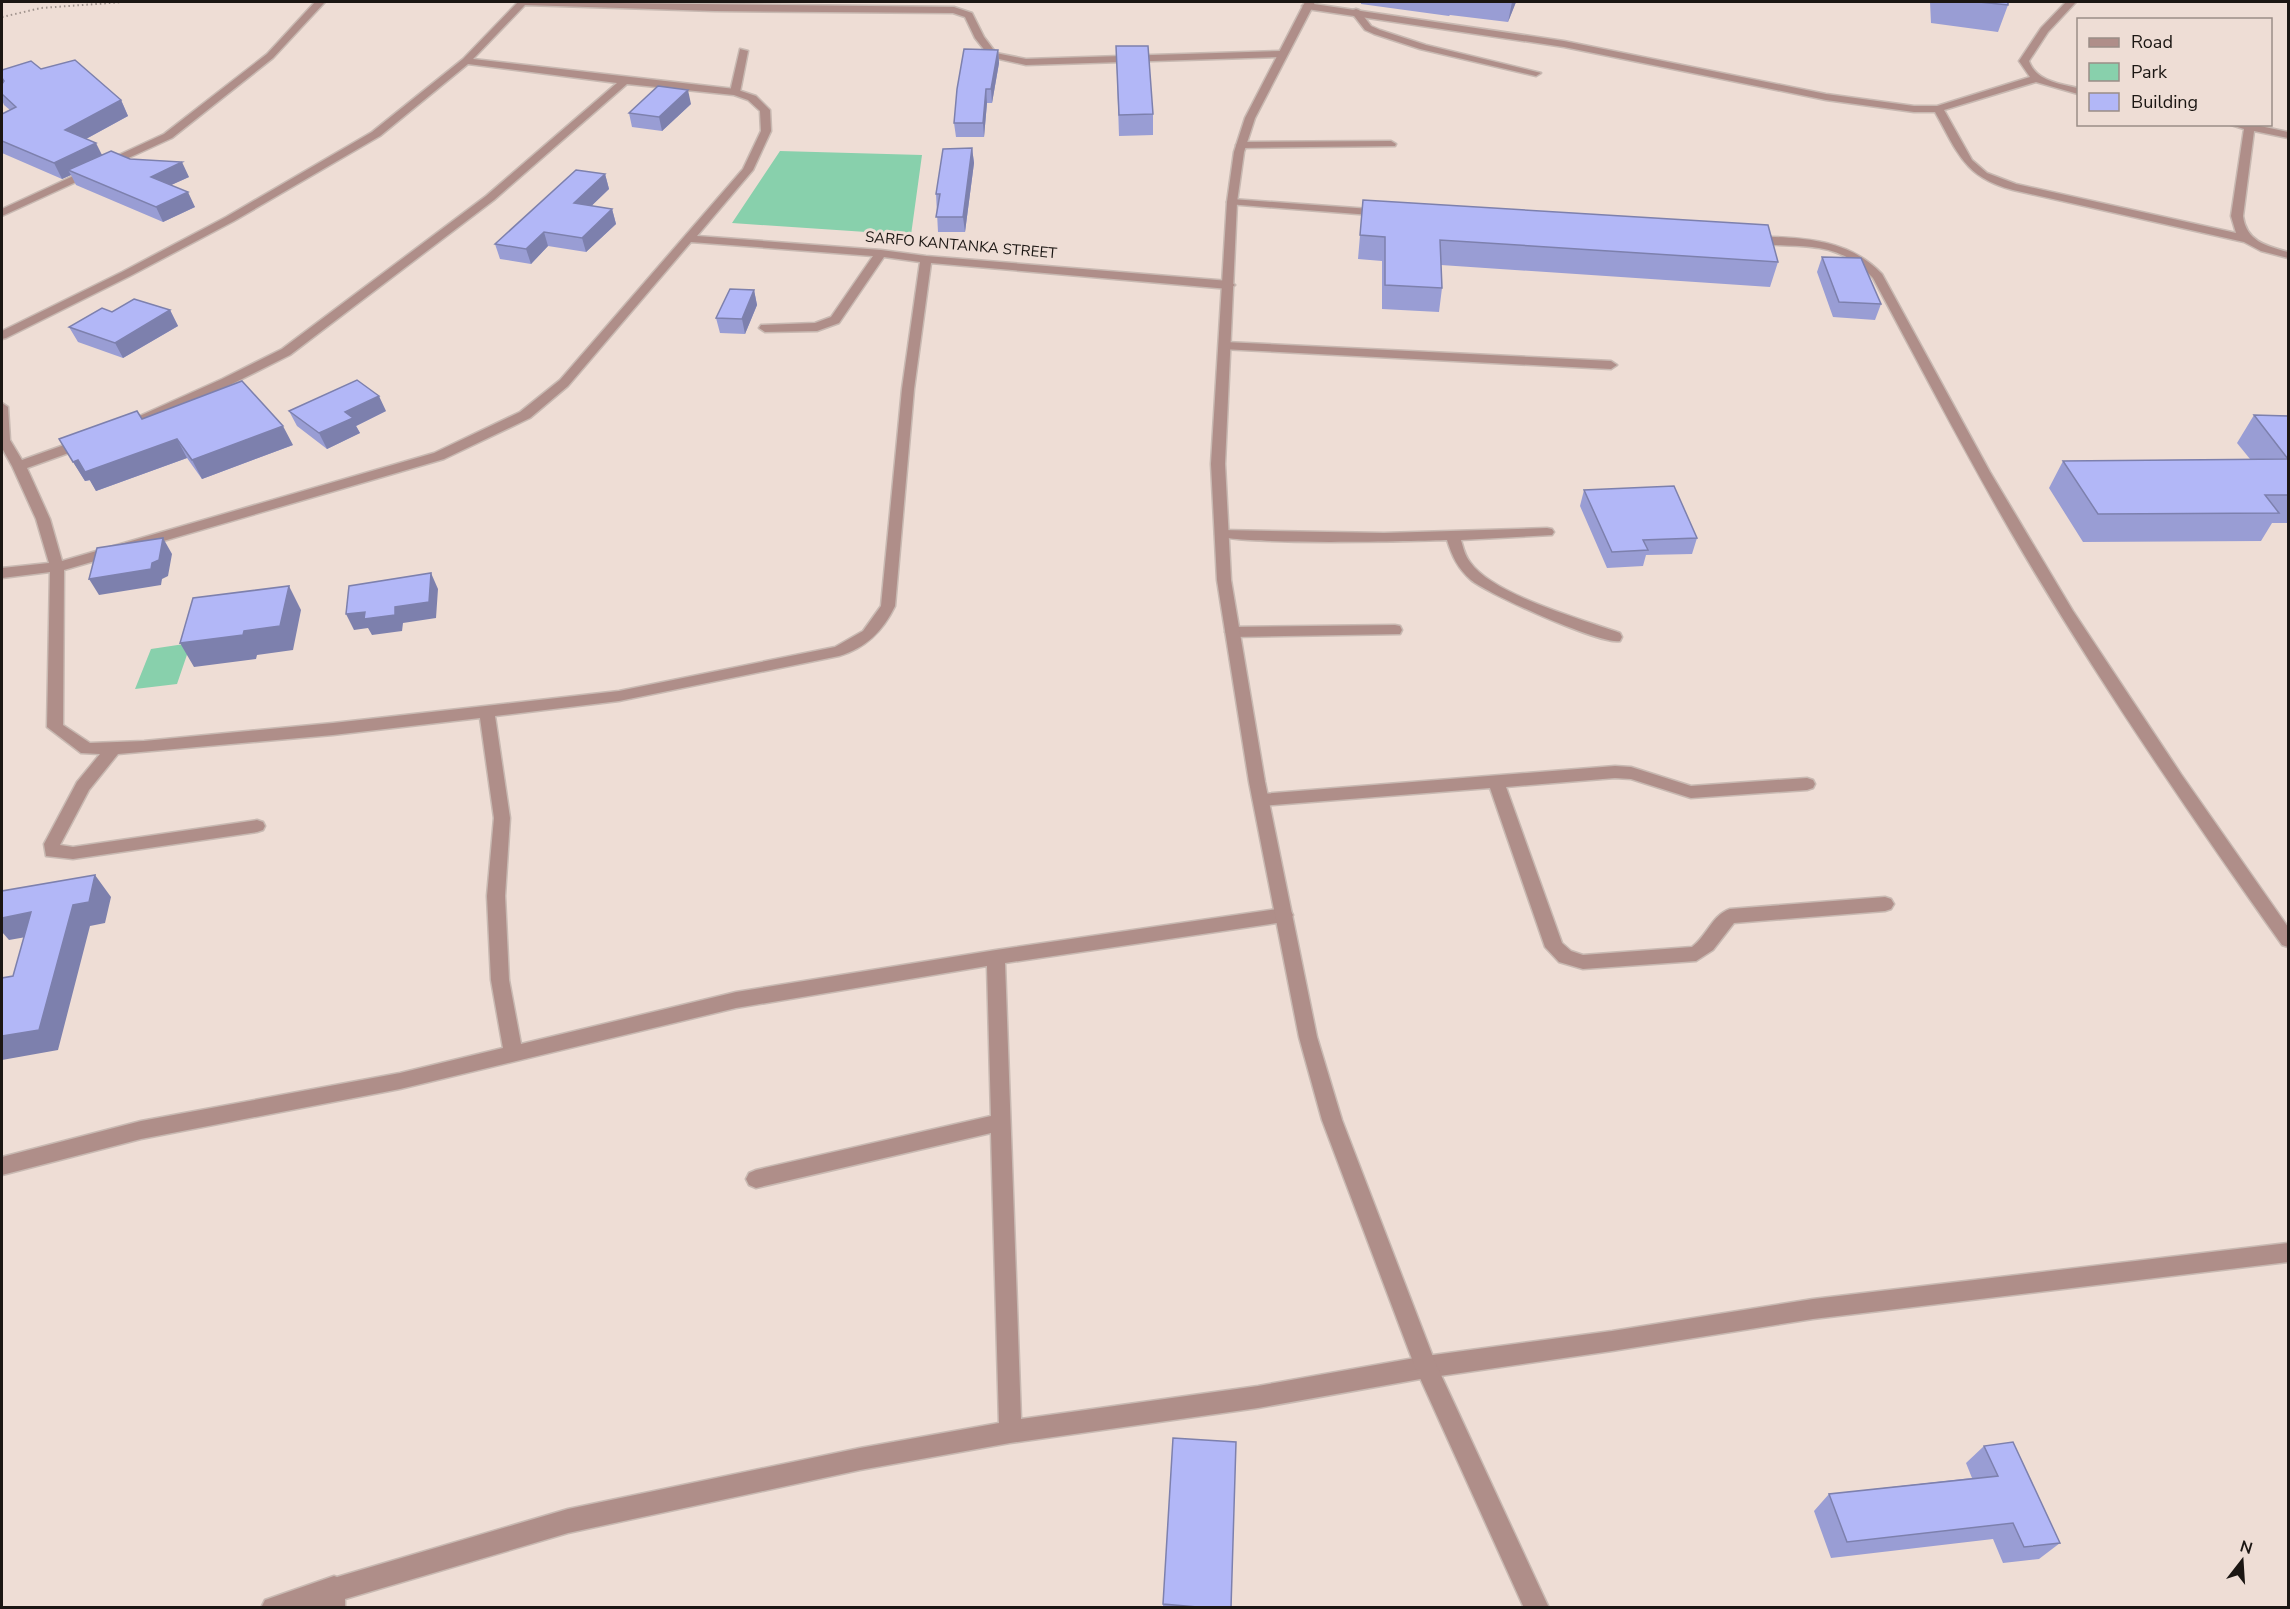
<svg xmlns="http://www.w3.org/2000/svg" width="2290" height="1609" font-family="'Nunito Sans',sans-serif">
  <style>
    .green { fill: #88d0ac }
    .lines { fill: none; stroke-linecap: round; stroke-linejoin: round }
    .service-casing { stroke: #c8b9b2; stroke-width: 3 }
    .minor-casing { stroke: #c8b9b2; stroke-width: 3 }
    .tertiary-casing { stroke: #c8b9b2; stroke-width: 3 }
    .path { stroke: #a0938d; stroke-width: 2; stroke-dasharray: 1.5 3; stroke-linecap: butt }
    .service { fill: #af8e89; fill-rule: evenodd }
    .minor { fill: #af8e89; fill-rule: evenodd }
    .tertiary { fill: #af8e89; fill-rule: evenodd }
    .wall { fill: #999dd4 }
    .shaded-wall { fill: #7d80ad }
    .building { fill: #b2b7f7; stroke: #7d80ad; stroke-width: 1.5 }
    .labels { text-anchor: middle; stroke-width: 6; stroke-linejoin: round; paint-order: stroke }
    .far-street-label { font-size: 15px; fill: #1b1613; stroke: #eeddd5 }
  </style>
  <rect width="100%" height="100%" fill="#eeddd5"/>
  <path class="green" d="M780 151 922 155 911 235 732 223Z
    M191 643 177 684 135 689 151 649Z"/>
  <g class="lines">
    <defs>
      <path id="service" d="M1356 9 1359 10 1371 26 1380 30 1426 45 1541 73 1536 76 1420 49 1374 34 1365 30 1351 12 1353 10Z
        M740 49 748 51 740 92 735 95 730 92Z
        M1391 141 1396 144 1395 146 1241 148 1236 145 1241 142Z
        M1225 342 1611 361 1617 365 1611 369 1221 349V343Z
        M1547 528 1552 529 1554 532 1552 535 1461 540C1463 547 1465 556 1470 562 1493 595 1581 619 1620 633L1622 637 1620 641C1603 646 1488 594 1471 580 1458 569 1452 556 1447 540 1419 541 1225 546 1215 534L1222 530 1384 533Z
        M1395 625 1400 626 1402 630 1400 634 1232 637 1225 632 1232 627Z
        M1615 766 1631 767 1691 786 1807 778 1813 780 1815 784 1813 788 1807 790 1691 798 1631 779 1615 778 1506 787 1562 943 1571 951 1583 955 1692 947C1707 936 1712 915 1730 909L1885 897 1891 899 1894 904 1891 909 1885 911 1734 923 1713 950 1696 961 1583 969 1559 962 1545 947 1490 788 1261 806 1255 804 1253 800 1255 796 1261 794Z"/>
      <path id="minor" d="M315 2H325L273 58 172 138 2 216V209L164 134 267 54Z
        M518 2 954 7 972 13 984 37 996 53 1026 59 1281 51 1286 54 1281 57 1026 65 990 57 975 38 965 17 953 13 715 11 525 5 473 59 735 89 756 96 770 110 771 131 753 170 697 236 881 250 926 256 1229 281 1235 285 1229 289 931 263 914 389 895 606C883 631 866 648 839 656L619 701 495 716 510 818 505 896 509 980 521 1044 736 992 996 950 1284 908 1290 910 1293 915 1290 920 1284 922 1005 963 1021 1419 1258 1386 1426 1356 1612 1331 1813 1299 2288 1243V1262L1813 1319 1612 1351 1426 1378 1258 1408 1010 1443 860 1470 568 1533 345 1599V1608H261L265 1600 334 1576 337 1577 568 1509 860 1448 999 1423 991 1133 756 1188 749 1185 746 1179 749 1173 756 1170 991 1116 987 966 736 1008 400 1089 141 1139 2 1175V1157L141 1121 400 1073 503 1048 491 980 487 896 494 818 480 718 333 735 118 754 89 790 60 845 73 847 257 820 263 822 265 826 263 830 257 832 73 859 46 856 44 844 77 782 100 754 81 753 47 727 50 572 2 578V568L49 563 36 519 12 466 2 448V403L8 407 10 440 22 460 81 439 86 438 93 442 91 445 27 468 50 519 62 561 434 453 520 412 560 380 743 169 761 131 760 111 748 100 734 95 627 84 494 200 290 355 230 385 126 430 121 431 115 427 222 379 282 349 486 196 617 83 468 64 380 136 234 221 130 276 6 338 2 339V331L122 272 226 217 372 132 463 59ZM691 242 873 256 831 317 815 323 761 325 759 328 765 332 817 331 839 323 884 257 920 262 902 389 881 606 863 631 835 647 619 691 333 723 144 741 90 743 63 725 64 570 444 459 530 418 568 386Z
        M2066 2H2076L2048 32 2029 61C2036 81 2060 84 2078 88V94L2036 82 1944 110 1972 160 1987 173 2016 184 2236 233 2231 216 2244 129 2228 124H2251L2288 132V138L2254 131 2243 216C2246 241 2266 246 2288 252V258L2261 251 2244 242 2013 190C1964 177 1958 153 1935 112H1914L1826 100 1564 47 1307 9 1302 6 1307 3 1564 41 1826 94 1914 106H1937L2030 77 2019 61 2041 28Z
        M1232 199 1384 210 1390 213 1384 216 1228 204 1227 202Z
        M1751 236C1798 238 1847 237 1882 274L1990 472 2073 611 2181 774 2288 927V947L2282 945C2192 818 2104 689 2025 556 1971 465 1923 371 1873 278 1832 234 1796 252 1747 241L1745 239Z"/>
      <path id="tertiary" d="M1305 2H1315L1255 118 1244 152 1237 202 1225 464 1231 580 1265 782 1317 1037 1342 1120 1435 1362 1549 1608H1524L1415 1367 1322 1120 1299 1037 1249 782 1217 580 1211 464 1227 202 1234 152 1245 118Z"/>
    </defs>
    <use href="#service" class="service-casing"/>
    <use href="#minor" class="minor-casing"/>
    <use href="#tertiary" class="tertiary-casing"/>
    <path class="path" d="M339 2H496
      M2 17 41 8 124 2"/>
    <use href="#service" class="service"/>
    <use href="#minor" class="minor"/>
    <use href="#tertiary" class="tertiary"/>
  </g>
  <path class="wall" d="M1361 2H1516L1508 22 1450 15 1449 16 1361 4Z
    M1930 2H2008V5L1998 32 1931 23Z
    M1116 46 1153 114V135L1119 136Z
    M998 50 999 63 992 103H987L984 137H956L954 123Z
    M41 69 121 100 128 116 86 139 102 155 130 159 189 177 171 185 195 207 163 222 76 185 71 175 62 179 2 153V114L10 110 4 105 2 100V70Z
    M691 104 662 131 632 127 629 113Z
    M972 148 974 163 965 232H938L936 194Z
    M605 174 609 189 591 206 612 209 616 224 586 252 548 246 531 264 500 259 495 244Z
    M1363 200 1778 262 1770 287 1441 265 1442 288 1439 312 1382 309V261L1358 259Z
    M1822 257 1881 304 1875 320 1833 317 1817 272Z
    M754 290 757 305 745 334 720 333 716 318Z
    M170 310 178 326 123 358 78 342 69 327 112 312Z
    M289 411H386L356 426 360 433 327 449 297 426Z
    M2254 415 2289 416V523H2272L2261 541 2083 542 2049 488 2063 461 2250 459 2237 443Z
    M142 419 293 445 202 479 187 458 96 491 90 480 85 481 59 439Z
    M1584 490 1697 538 1692 554 1646 555 1643 566 1607 568 1580 506Z
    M1984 1446 2060 1543 2039 1559 2003 1563 1993 1539 1831 1558 1814 1511 1829 1494 1972 1478 1966 1463Z
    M1163 1604 1231 1608H1163Z"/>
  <path class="shaded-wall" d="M1512 2H1516L1508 22Z
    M998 50 999 63 992 103 991 89Z
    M986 89 987 103 984 137 983 123Z
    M688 90 691 104 662 131 659 117Z
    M121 100 128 116 73 146 65 130Z
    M96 143 104 159 68 170 71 175 62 179 54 163Z
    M972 148 974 163 965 232 963 217Z
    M182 162 189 177 158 191 151 177Z
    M605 174 609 189 579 218 574 203Z
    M188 192 195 207 163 222 156 207Z
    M612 209 616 224 586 252 582 238Z
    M544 232 548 246 531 264 526 249Z
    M754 290 757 305 745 334 742 319Z
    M170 310 178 326 123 358 115 343Z
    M379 396 386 411 356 426 360 433 327 449 319 433 345 412Z
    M283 426 293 445 202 479 192 460Z
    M177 439 187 458 96 491 85 472Z
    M78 460 90 480 85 481 73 462Z
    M163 538 172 554 168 576 162 579 161 585 99 595 89 579 152 563Z
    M431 573 438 589 436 618 403 623 402 631 372 635 368 628 354 630 346 614 395 607Z
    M289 586 301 610 293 650 257 655 256 659 194 667 180 643 244 631Z
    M95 875 111 897 105 923 90 926 58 1050 2 1060V1036L73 905Z
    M31 912 49 933 9 940 2 932V918Z"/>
  <path class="building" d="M1979 2H2008V5Z
    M1116 46H1148L1153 114 1119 115Z
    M964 49 998 50 991 89H986L983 123H954L957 89Z
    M75 60 121 100 65 130 96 143 54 163 2 141V114L16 107 2 94V84L4 81 2 78V70L31 61 41 69Z
    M658 86 688 90 659 117 629 113Z
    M972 148 963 217H936L940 194H936L943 149Z
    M111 151 130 159 182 162 151 177 188 192 156 207 68 170Z
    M576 170 605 174 574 203 612 209 582 238 544 232 526 249 495 244Z
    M1363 200 1768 225 1778 262 1440 240 1442 288 1385 285V237L1360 235Z
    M1822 257 1861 258 1881 304 1839 302Z
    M730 289 754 290 742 319 716 318Z
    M134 299 170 310 115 343 69 327 102 308 112 312Z
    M357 380 379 396 345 412 353 418 319 433 289 411Z
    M242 381 283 426 192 460 177 439 85 472 78 460 73 462 59 439 137 411 142 419Z
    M2254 415 2289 416V495H2265L2279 513 2098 514 2063 461 2288 459Z
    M1674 486 1697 538 1643 540 1648 550 1612 552 1584 490Z
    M163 538 159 560 152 563 151 569 89 579 97 548Z
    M431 573 429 602 395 607V615L364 619 365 612 346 614 349 586Z
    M289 586 280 626 244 631 243 635 180 643 193 598Z
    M95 875 89 902 73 905 39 1030 2 1036V978L13 976 31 912 2 918V891Z
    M1173 1438 1236 1442 1231 1608H1209L1163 1604Z
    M2013 1442 2060 1543 2024 1547 2013 1523 1847 1542 1829 1494 1998 1476 1984 1446Z"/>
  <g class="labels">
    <g class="far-street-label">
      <text transform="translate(961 245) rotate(5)" y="5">SARFO KANTANKA STREET</text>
    </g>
  </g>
  <rect width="2290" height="1609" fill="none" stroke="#1b1613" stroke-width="6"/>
  <rect x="2077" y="18" width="195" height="108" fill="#eeddd5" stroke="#9a8d87" stroke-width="1.5"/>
  <rect x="2089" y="38" width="30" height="9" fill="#af8e89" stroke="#9a8d87" stroke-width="1.5"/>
  <text x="2131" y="48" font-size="18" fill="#1b1613">Road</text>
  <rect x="2089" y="63" width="30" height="18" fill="#88d0ac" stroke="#9a8d87" stroke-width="1.5"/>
  <text x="2131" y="78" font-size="18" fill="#1b1613">Park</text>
  <rect x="2089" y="93" width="30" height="18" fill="#b2b7f7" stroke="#9a8d87" stroke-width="1.5"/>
  <text x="2131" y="108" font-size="18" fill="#1b1613">Building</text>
  <g transform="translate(2242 1561) rotate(17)" stroke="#eeddd5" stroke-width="4.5" paint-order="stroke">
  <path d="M0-4.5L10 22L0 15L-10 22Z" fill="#1b1613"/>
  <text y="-9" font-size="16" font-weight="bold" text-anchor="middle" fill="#1b1613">N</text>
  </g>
</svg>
